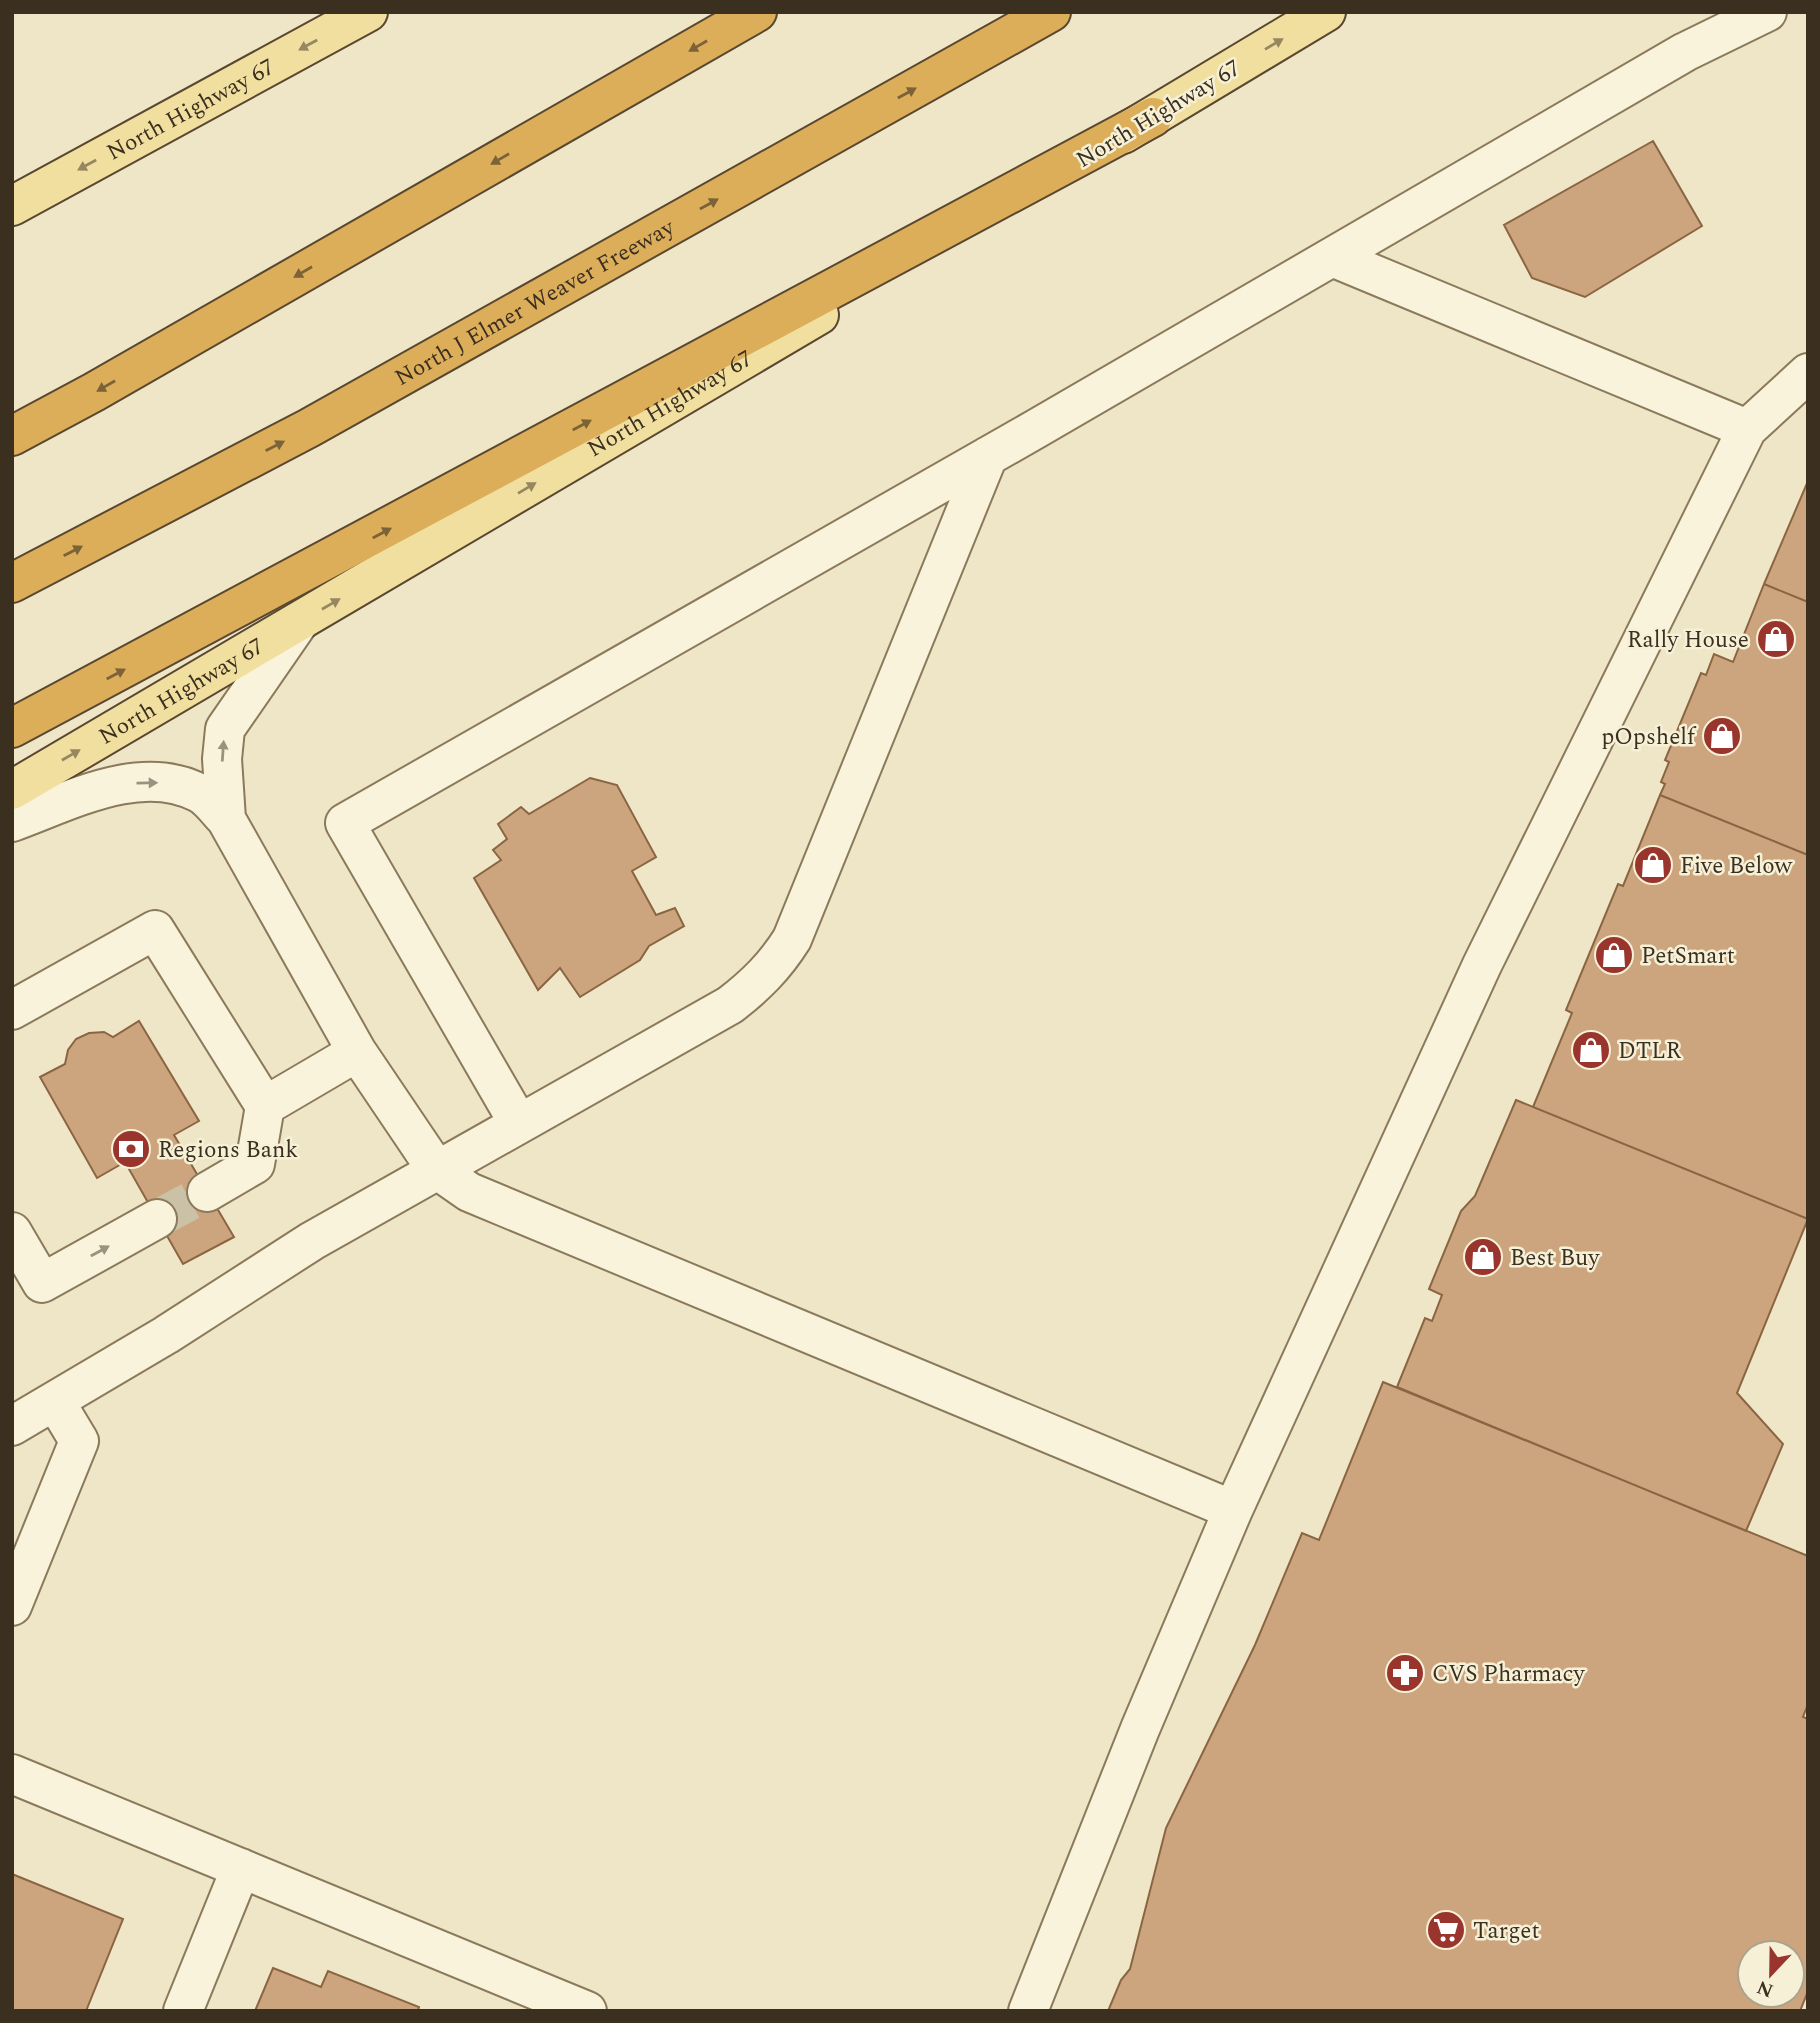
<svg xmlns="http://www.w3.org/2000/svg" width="1820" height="2023" font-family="Spectral,serif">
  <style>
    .building { fill: #cca57e; stroke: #8a6542; stroke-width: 2; fill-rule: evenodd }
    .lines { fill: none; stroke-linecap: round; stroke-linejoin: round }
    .minor-tunnel { stroke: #cbc1a6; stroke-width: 38; stroke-dasharray: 38 19; stroke-linecap: butt }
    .minor-casing { stroke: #8b795c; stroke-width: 42 }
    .major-casing { stroke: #594730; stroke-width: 42 }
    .highway-casing { stroke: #594730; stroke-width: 42 }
    .minor { stroke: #f9f3db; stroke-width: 38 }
    .major { stroke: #f1dfa0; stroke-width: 38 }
    .highway { stroke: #dcae5a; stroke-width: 38 }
    .oneway { fill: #968760 }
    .oneway2 { fill: #7b6237 }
    .oneway3 { fill: #9a917e }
    .labels { text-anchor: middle; stroke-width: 5; stroke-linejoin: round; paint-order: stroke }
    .street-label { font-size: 23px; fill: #3b2f20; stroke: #f6f0d7 }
    .poi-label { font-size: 23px; fill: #3b2f20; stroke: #f6f0d7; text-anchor: start }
  </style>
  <rect width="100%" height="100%" fill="#efe6c7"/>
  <path class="building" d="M1653 141 1702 226 1585 297 1532 278 1504 225Z
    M1808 481V602L1764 584Z
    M1764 584 1808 602V855L1660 795 1665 784 1661 782 1669 762 1665 760 1701 673 1706 675 1714 654 1733 662Z
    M590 778 617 785 656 857 632 871 656 915 675 908 684 926 649 946 640 960 580 997 560 968 538 990 474 878 501 860 493 850 507 839 498 824 521 807 529 814Z
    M1660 795 1808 855V1219L1533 1107 1572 1013 1566 1010 1618 884 1623 886Z
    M139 1021 199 1121 174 1135 234 1237 183 1264 125 1162 97 1178 40 1077 65 1064 68 1050 76 1039 89 1033 104 1032 113 1037Z
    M1516 1100 1808 1219 1737 1393 1783 1444 1746 1531 1397 1387 1425 1318 1432 1321 1442 1295 1429 1289 1461 1211 1475 1196Z
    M1383 1382 1808 1556V1704L1803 1717 1808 1719V1991L1800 2011H1108L1121 1980 1130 1969 1166 1828 1255 1645 1302 1533 1319 1540ZM1750 1953H1792V1995H1750Z
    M12 1874 123 1919 86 2011H12Z
    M273 1968 321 1987 328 1971 419 2007 418 2011H255Z"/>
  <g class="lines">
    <path class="minor-tunnel" d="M157 1219 207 1192"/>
    <defs>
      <path id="minor" d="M1332 257 1747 429
        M226 819 222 759 225 729 299 622
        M12 822C68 802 140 762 199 793 209 798 218 811 226 819L357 1052
        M12 1010 155 930 265 1106 255 1164 207 1192
        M265 1106 357 1052 436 1169 469 1192 1233 1510
        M519 1124 345 823 1034 430 1685 52 1767 12
        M12 1232 42 1283 157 1219
        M12 1426 166 1335 312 1241 730 1005C756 985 775 966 792 939L988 456
        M12 1606 79 1441 55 1401
        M12 1774 587 2011
        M183 2011 241 1868
        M1028 2011 1140 1729 1233 1510 1482 965 1747 429 1808 373"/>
      <g id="major">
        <path d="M1123 134 1326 12"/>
        <path id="s1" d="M12 206 368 12"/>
        <path id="s2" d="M12 790 819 315"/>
      </g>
      <g id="highway">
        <path d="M12 436 94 392 757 12"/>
        <path id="s3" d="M12 583 309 428 1051 12"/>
        <path d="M12 728 1153 117"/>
      </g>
    </defs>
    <use href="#minor" class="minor-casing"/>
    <use href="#major" class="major-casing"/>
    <use href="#highway" class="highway-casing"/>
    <use href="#minor" class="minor"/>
    <use href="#major" class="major"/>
    <use href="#highway" class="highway"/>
  </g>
  <defs><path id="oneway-solid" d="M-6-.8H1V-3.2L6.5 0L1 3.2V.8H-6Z" transform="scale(1.75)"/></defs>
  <g class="oneway">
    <use href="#oneway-solid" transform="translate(1274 44) rotate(-31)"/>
    <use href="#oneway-solid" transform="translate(308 45) rotate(151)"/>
    <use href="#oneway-solid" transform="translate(87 165) rotate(151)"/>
    <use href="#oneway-solid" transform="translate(527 488) rotate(-31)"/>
    <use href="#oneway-solid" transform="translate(331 604) rotate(-30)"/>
    <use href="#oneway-solid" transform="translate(71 755) rotate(-30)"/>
  </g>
  <g class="oneway2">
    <use href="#oneway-solid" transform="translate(698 46) rotate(150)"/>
    <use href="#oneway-solid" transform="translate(907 93) rotate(-29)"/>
    <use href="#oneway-solid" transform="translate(500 159) rotate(150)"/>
    <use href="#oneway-solid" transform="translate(709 204) rotate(-29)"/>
    <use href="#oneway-solid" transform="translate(303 272) rotate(150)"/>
    <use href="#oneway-solid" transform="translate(106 386) rotate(150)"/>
    <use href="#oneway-solid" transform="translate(582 425) rotate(-28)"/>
    <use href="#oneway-solid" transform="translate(275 446) rotate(-27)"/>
    <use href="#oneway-solid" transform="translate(382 533) rotate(-28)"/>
    <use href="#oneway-solid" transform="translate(73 551) rotate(-27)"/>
    <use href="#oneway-solid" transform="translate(116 674) rotate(-28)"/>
  </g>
  <g class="oneway3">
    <use href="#oneway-solid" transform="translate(223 751) rotate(-86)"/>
    <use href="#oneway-solid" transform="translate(147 783) rotate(-1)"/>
    <use href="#oneway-solid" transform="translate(100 1251) rotate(-29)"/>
  </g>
  <defs>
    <symbol id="shop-disc" viewBox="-11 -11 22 22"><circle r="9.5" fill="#99352c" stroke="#f6f0d7"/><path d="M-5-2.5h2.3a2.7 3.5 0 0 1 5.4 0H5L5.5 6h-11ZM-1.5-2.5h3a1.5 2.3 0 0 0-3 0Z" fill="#fff"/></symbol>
    <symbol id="bank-disc" viewBox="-11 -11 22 22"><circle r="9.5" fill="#99352c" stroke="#f6f0d7"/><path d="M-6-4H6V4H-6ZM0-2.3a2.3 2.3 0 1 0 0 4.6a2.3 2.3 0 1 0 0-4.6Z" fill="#fff"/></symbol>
    <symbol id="pharmacy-disc" viewBox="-11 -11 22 22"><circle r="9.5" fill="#99352c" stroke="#f6f0d7"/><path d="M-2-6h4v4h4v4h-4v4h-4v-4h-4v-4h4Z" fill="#fff"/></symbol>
    <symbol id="supermarket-disc" viewBox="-11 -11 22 22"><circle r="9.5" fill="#99352c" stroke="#f6f0d7"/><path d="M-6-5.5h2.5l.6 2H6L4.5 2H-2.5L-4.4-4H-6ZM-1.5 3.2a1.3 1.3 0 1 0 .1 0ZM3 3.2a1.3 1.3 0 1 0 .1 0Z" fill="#fff"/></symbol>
  </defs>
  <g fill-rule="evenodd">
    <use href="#shop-disc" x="1754" y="617" width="44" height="44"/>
    <use href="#shop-disc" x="1700" y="714" width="44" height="44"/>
    <use href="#shop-disc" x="1631" y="843" width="44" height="44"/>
    <use href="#shop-disc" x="1592" y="933" width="44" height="44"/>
    <use href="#shop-disc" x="1569" y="1028" width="44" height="44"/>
    <use href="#bank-disc" x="109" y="1127" width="44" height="44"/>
    <use href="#shop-disc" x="1461" y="1235" width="44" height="44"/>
    <use href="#pharmacy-disc" x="1383" y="1651" width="44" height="44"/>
    <use href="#supermarket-disc" x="1424" y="1908" width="44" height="44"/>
  </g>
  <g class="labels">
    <g class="street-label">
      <text dy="8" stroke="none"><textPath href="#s1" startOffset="203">North Highway 67</textPath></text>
      <text transform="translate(1158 113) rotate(-31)" y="8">North Highway 67</text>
      <text dy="8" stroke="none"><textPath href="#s3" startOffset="593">North J Elmer Weaver Freeway</textPath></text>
      <text dy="8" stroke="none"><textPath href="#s2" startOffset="763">North Highway 67</textPath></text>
      <text dy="8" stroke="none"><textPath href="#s2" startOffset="196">North Highway 67</textPath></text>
    </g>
    <g class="poi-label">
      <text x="1749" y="647" text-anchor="end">Rally House</text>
      <text x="1695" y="744" text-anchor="end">pOpshelf</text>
      <text x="1680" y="873">Five Below</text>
      <text x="1641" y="963">PetSmart</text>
      <text x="1618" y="1058">DTLR</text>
      <text x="158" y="1157">Regions Bank</text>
      <text x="1510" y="1265">Best Buy</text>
      <text x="1432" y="1681">CVS Pharmacy</text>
      <text x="1473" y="1938">Target</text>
    </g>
  </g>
  <rect width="1820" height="2023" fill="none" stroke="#3b2f20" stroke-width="28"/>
  <g transform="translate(1771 1974) rotate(202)"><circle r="33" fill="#f6f0d7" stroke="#aba38e" stroke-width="2"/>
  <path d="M0-5L12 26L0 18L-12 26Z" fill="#99352c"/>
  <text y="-10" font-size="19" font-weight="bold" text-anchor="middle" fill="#3b2f20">N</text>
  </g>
</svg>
